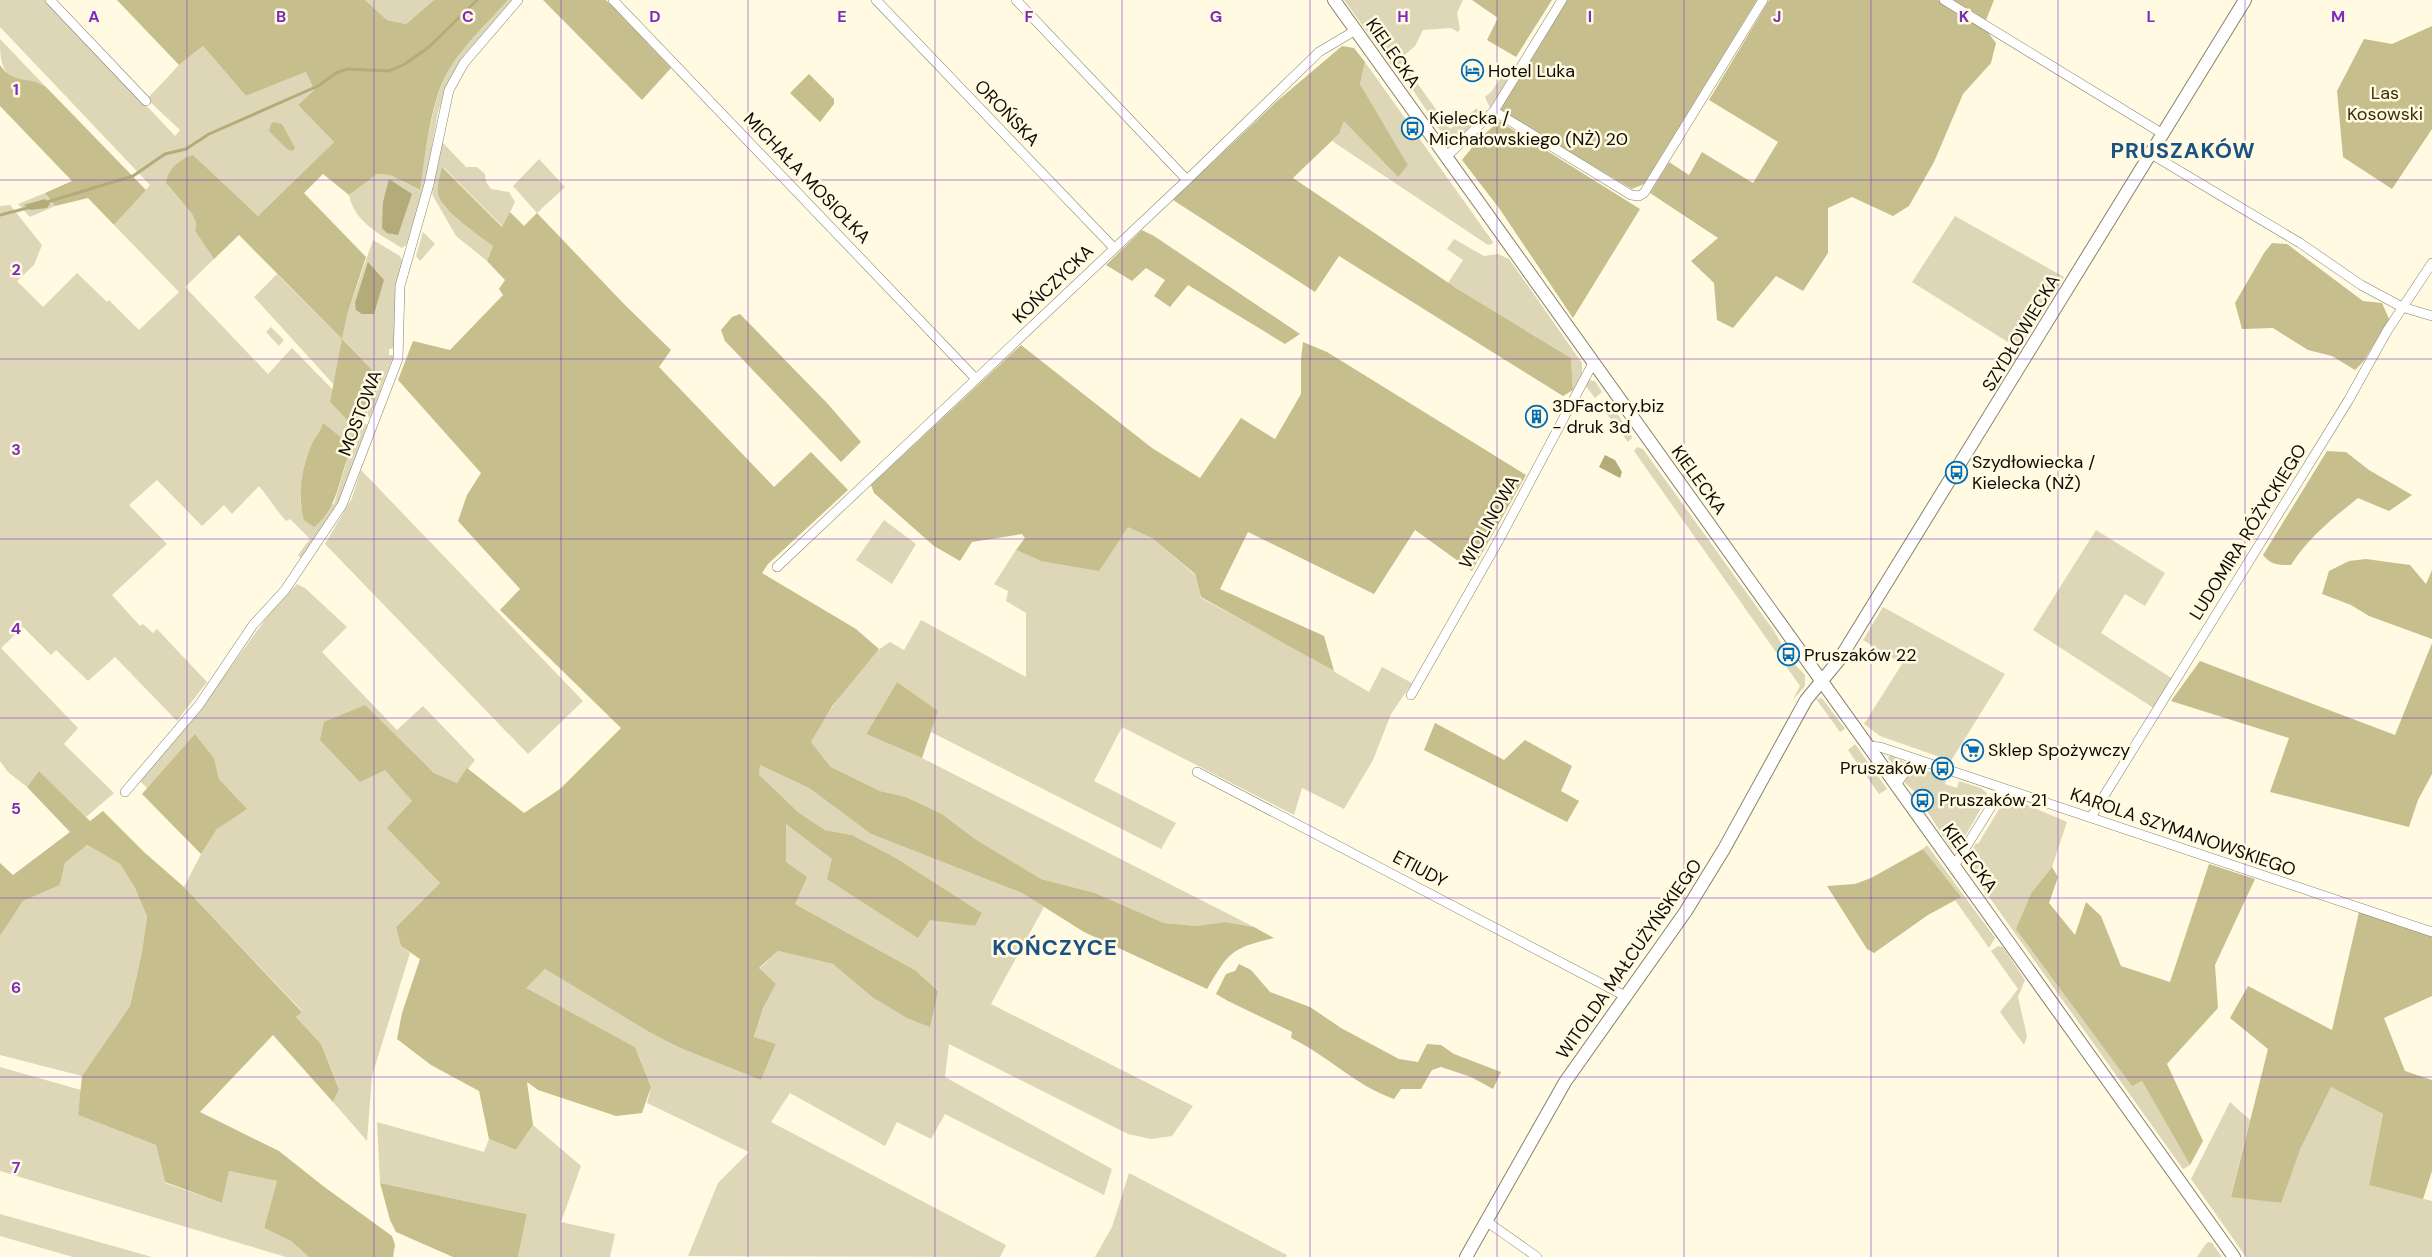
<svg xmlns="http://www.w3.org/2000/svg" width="2432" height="1257" font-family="'DM Sans',sans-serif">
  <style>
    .green { fill: #ddd7b7 }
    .forest { fill: #c6be8d }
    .water { fill: #b4ab7b }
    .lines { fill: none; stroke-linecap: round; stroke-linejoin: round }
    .stream { stroke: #b4ab7b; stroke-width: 3 }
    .street-casing { stroke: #86826c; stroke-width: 10 }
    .secondary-casing { stroke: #86826c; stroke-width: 14 }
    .street { stroke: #fff; stroke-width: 9 }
    .secondary { stroke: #fff; stroke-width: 12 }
    .grid { fill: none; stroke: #7b2cbf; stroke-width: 1; stroke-opacity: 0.55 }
    .labels { text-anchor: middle; stroke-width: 5; stroke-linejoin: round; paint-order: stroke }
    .street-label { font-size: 18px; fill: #0e0d05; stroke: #fffae1 }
    .poi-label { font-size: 18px; fill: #0e0d05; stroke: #fffae1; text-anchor: start }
    .park-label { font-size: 18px; fill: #393209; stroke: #fffae1 }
    .district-label { font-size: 22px; font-weight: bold; letter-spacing: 1px; fill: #195283; stroke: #fffae1 }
    .grid-label { font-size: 16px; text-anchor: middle; font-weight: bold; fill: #7b2cbf; stroke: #fffae1; stroke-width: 5; stroke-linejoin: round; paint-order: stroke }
  </style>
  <rect width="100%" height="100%" fill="#fffae1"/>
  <path class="green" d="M0 0H47L175 136 180 130 147 99 179 65 203 46 246 96 306 72 314 90 298 105 334 142 258 216 193 155 169 187 192 214 196 223 195 231 214 259 185 287 268 374 292 348 334 391 330 402 356 428 348 443 321 429C306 453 298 478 301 506L334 504 348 457 363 422 367 425 339 503 301 558 298 555 310 539 290 519 286 521C276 510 269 498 259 486L232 514 224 505 202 526 157 480 129 505 167 544 112 595 140 626 143 624 153 633 157 629 207 682 177 721 115 657 88 681 56 650 51 655 23 627 1 648 78 728 64 744 114 793 86 817 39 771 27 787 8 772 0 761V206L10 205 42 245 34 265 17 281 43 307 77 273 107 302 109 300 139 330 179 292 114 225 150 185 0 27Z
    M365 0H434L406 24 387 20Z
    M508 0H512L464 55 450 79 438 112 425 186 406 245 402 248C381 235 354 222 349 195L377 174 390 175 419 190C425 158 431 106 445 77 459 49 487 24 508 0Z
    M1344 0H1463L1457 13 1460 29 1458 32 1451 28 1423 30 1415 46 1400 59 1450 129 1477 108 1482 119C1470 129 1460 144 1444 136L1400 71 1392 66Z
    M0 39 46 87C37 81 29 82 19 80 0 76 0 55 0 39Z
    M1365 62 1493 242 1492 244 1488 245 1332 141 1339 134 1344 120 1397 176 1408 165 1360 84Z
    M1509 68 1513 72 1490 108 1485 97 1492 91 1506 69Z
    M442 142 466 167H477L485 174 486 182 491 189 509 192 515 202 503 227 443 167 439 197 445 207 493 246 487 261 456 236 433 196 432 192Z
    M539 159 565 187 537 213 513 186Z
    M45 193 55 206 30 217 18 204Z
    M1955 216 2064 277 2019 349 1912 282Z
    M423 232 435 244 420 261 416 256Z
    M1454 239 1484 256 1498 254 1509 259 1582 363V374L1573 390 1571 358 1448 283 1463 260 1447 249Z
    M373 240 400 256 403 262 395 294 396 348 389 349V355H394L370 417 366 416 381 379 343 340 335 386 254 297 277 274 342 339 348 312Z
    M271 327 284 340 279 346 266 332Z
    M1589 380 1595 381 1602 392 1595 398 1585 385Z
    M1608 400 1631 434 1632 438 1628 442 1600 405Z
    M1637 447 1643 449 1772 628 1787 653 1785 654 1805 675V686L1792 701 1800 686 1634 451Z
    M361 470 583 701 528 754 325 544 352 498Z
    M884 520 916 544 892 584 856 560Z
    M1128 526 1152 538 1195 575 1201 598 1294 648 1369 692 1382 667 1412 683 1391 714 1373 760 1344 809 1302 788 1294 815 1122 727 1094 781 1176 823 1161 849 931 732 937 711 897 682 866 734 922 758 1254 927 1225 922 1196 926 1164 923 1095 893 1041 879 975 839 942 814 906 797 880 791 831 767 811 742C828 713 861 658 890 642L904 650 921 620 1026 677V613L1006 601 1008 591 994 584 1016 550 1041 561Z
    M2096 530 2165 573 2145 606 2125 594 2101 633 2173 679 2155 709 2033 630Z
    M297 584 305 588 347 627 322 652 397 730 423 706 475 760 457 783 434 773 405 746 385 770 413 801 388 828 440 883 396 927 401 946 410 953 372 1076 367 1141 333 1102 339 1088 321 1044 296 1017 302 1011 184 887 201 854 217 829 246 809 219 779 214 758 195 734 148 789 140 781 193 719 267 617Z
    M1883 607 2005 674 1951 761 1880 736 1864 724 1902 664 1863 640Z
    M1822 698 1845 729 1840 732 1816 699Z
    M1855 744 1887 789 1879 794 1848 750Z
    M1890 755 1907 763 1898 772 1888 758Z
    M760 765 809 788 871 834 1022 893 1044 907 991 1004 1193 1106 1172 1136 1151 1139 1128 1134 949 1044 945 1077 1112 1169 1104 1195 945 1114 931 1139 897 1122 885 1146 790 1093 771 1122 1006 1245 1000 1257 688 1256 718 1183 749 1152 647 1103 651 1087 635 1047 525 988 545 969 649 1032 680 1048 761 1080 776 1044 754 1038 763 1008 776 984 759 969 778 951 833 964 872 997 938 991 915 970 795 904 786 863V824L833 859 918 938 930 919 975 926 982 913 896 858 852 835 825 830 798 812 758 775Z
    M1918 768 1947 777 1945 784 1957 788 1959 781 1981 788 1987 793 1985 802 1958 848H1951L1914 791 1903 781 1906 774Z
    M2011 798 2067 822 2052 867 2032 892 2133 1085 2142 1081 2190 1165 2183 1169 1967 866 1966 859 1976 843 1978 844 2004 801Z
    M87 845 120 864 135 888 147 915 142 952 130 1006 82 1076 0 1055V936L23 901 60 885 65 863Z
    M1927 845 1995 938 1989 948 1955 900 1960 897 1923 849Z
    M1998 946 2003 947 2025 980 2018 997 2027 1036 2024 1045 2000 1012 2018 989 1991 951Z
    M0 1067 81 1090 78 1115 156 1145 165 1183 222 1203 229 1171 277 1181 264 1228 291 1241 309 1257H286L0 1171Z
    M2331 1087 2383 1114 2369 1185 2432 1201V1257H2246L2191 1179 2230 1102 2250 1120 2231 1196 2280 1203 2300 1150Z
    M377 1122 484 1152 489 1139 516 1150 533 1125 581 1166 561 1222 615 1234 610 1257H518L527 1214 380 1183Z
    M1129 1173 1287 1255 1286 1257H1095L1112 1227Z
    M0 1214 152 1257H73L0 1236Z
    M2208 1242 2212 1243 2222 1257H2197L2205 1245Z"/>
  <path class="forest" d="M117 0H365L387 20 406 24 434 0H508C487 24 459 49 445 77 430 106 425 158 420 190L390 175 377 174 349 195 323 174 304 193 366 257 348 312 342 339 381 379C371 405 358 430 348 457 338 483 337 509 314 527L304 520C297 493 301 470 312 444 315 437 321 431 323 423L348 443 356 429 330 402 342 339 239 235 214 259 195 231 196 223 192 214 166 183C168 169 180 159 193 155L258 216 334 142 298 105 314 90 306 72 246 96 203 46 179 65Z
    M543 0H606L671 68 642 100Z
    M1472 0H1552L1516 57 1487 40 1498 18Z
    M1566 0H1757L1644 184 1632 189 1497 109Z
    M1769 0H1938L1984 27 1996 43 1991 63 1963 94 1934 162 1909 206 1893 216 1852 197 1828 208V253L1803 291 1776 276 1733 328 1717 320 1714 283 1691 261 1718 238 1650 193 1669 162 1689 175 1702 152 1753 183 1778 142 1709 100Z
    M1953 0H1994L1986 20Z
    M2432 26V129L2392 189 2343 157 2337 91 2364 39 2392 44Z
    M1342 46 1354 48 1365 62 1360 84 1408 165 1398 177 1344 121 1339 134 1293 178 1456 288 1571 358 1573 390 1563 396 1339 256 1315 292 1173 200 1276 102Z
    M0 65C14 86 28 75 46 87L146 190 114 225 88 198 55 206 45 193 72 181 0 106Z
    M809 74 834 99V104L820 122 790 93Z
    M1499 121 1640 209 1573 318 1499 208 1462 160 1478 140Z
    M274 122 282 124 295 148 292 151 287 149 269 131 271 124Z
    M442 167 502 227 510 212 524 226 537 213 624 304 671 350 659 367 774 487 811 452 848 490 768 564 762 573 856 629 879 649 833 705 811 742 831 767 880 791 906 797 942 814 975 839 1041 879 1095 893 1164 923 1196 926 1225 922 1254 927 1274 938C1231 948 1229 952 1207 989L1084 932 1022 893 871 834 809 788 760 765 759 775 798 812 825 830 852 835 896 858 982 913 975 926 930 920 918 938 827 879 832 859 786 824V862L807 877 795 904 915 970 938 991 930 1027 907 1018 872 997 833 964 778 951 759 968 776 984 763 1008 754 1037 776 1044 761 1080 680 1048 649 1032 545 969 526 988 635 1047 651 1087 642 1113 616 1116 538 1090 527 1082 533 1125 516 1150 489 1139 479 1091 431 1065 397 1039 402 1013 420 959 401 946 396 927 440 883 387 828 412 801 385 770 360 782 320 740 324 722 365 705 434 773 457 783 467 768 524 813 560 789 621 728 500 610 520 589 458 521 467 495 481 473 398 380 413 341 450 350 503 295 499 289 505 280 487 261 493 246C480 236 441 210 438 194 437 185 440 176 442 167Z
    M1142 230 1154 236 1300 334 1285 344 1188 285 1170 307 1154 296 1165 280 1146 268 1132 281 1106 265Z
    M2272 243 2287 244 2363 301 2382 303 2389 319 2363 362 2355 370 2332 356 2308 350 2273 328 2242 329 2235 303 2264 253Z
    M740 314 827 403 861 442 841 462 725 341 721 330 732 317Z
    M1303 342 1327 352 1526 475 1472 571 1415 530 1374 594 1248 532 1220 589 1324 636 1334 671 1201 597 1195 574 1152 538 1128 527 1099 571 1041 561 1016 550 1025 538 1022 534 972 542 960 561 934 546 874 493 871 485 1021 345 1152 448 1200 478 1241 418 1275 439 1301 394V359Z
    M2327 451 2346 452 2369 470 2412 495 2389 511 2358 498C2333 518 2308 538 2291 565 2278 565 2271 565 2263 555Z
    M2366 559 2410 565 2426 584 2432 570V639L2369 616 2351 605 2322 594 2329 571 2349 561Z
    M2432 643V774L2418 800 2409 827 2270 792 2289 738 2171 701 2200 661 2395 735Z
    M897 682 938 711 922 758 866 734Z
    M1435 723 1504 760 1525 740 1572 766 1561 791 1579 801 1567 822 1424 750Z
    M195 734 214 758 219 779 247 809 217 829 201 854 142 794Z
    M39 771 90 821 103 811 144 852 184 887 302 1012 296 1017 321 1044 339 1089 333 1102 273 1035 200 1112 279 1151 323 1186 392 1236 395 1245 393 1257H309L291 1241 264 1228 277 1181 229 1171 222 1203 165 1182 156 1145 78 1115 82 1076 130 1006 142 952 147 916 135 888 120 864 87 845 65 863 60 885 23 901 0 936V863L13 875 70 832 27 787Z
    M1923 849 1961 897 1928 915 1874 953 1867 949 1827 886 1855 884 1871 878Z
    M2209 864 2255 879 2215 965 2218 1008 2167 1064 2203 1141 2190 1165 2142 1081 2132 1086 2016 929 2032 892 2052 867 2058 877 2049 903 2075 935 2086 902 2101 916 2121 966 2170 982Z
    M2359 912 2432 936V996L2384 1018 2405 1071 2432 1080V1171L2423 1199 2369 1185 2383 1114 2331 1087 2300 1150 2281 1203 2231 1197 2268 1049 2230 1018 2248 986 2332 1030Z
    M1239 964 1251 970 1270 992 1310 1007 1341 1028 1399 1059 1418 1062 1427 1044 1441 1045 1454 1054 1501 1072 1493 1089 1471 1077 1441 1067 1432 1070 1421 1089H1401L1394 1099C1356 1086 1327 1055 1291 1038L1292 1032 1228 1001 1216 994 1226 974 1235 971Z
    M380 1183 527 1214 518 1257H453L396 1232 390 1220Z"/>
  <path class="water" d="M389 179 412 194 398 235 387 233 382 228 383 202Z
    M45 199 50 204 47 208 31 210 24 205Z
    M368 262 384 280 374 314H362L356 310 355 303Z
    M1605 455 1615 460 1622 472 1620 478 1599 467Z"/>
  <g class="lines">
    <path class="stream" d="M44 203 133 176 165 154 186 149 209 134 318 86 336 73 347 69 389 71 405 64 429 47 477 0
      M0 215 31 207"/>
    <defs>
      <path id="street" d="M50 0 146 101
        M613 0 976 379
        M876 0 1114 248
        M1016 0 1187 180
        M1944 0 2163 134
        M1494 111 1631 195 1639 196 1644 193 1763 0
        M2151 154 2300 243 2361 285 2402 307 2432 316
        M1446 157 1494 111 1562 0
        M777 567 1187 180 1319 52 1356 30
        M1411 695 1500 538 1593 363
        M1868 746 1880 747 2432 932
        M1197 772 1627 997
        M1896 784 1908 769 1923 762
        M125 792 199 705 253 625 285 590 342 505 398 359 400 286 429 184 449 90 464 63 518 0
        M2091 817 2348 401 2387 331 2432 263
        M1954 866 2002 789
        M1486 1221 1537 1257"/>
      <path id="secondary" d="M1334 0 2234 1257
        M1466 1257 1565 1082 1686 911 1724 849 1806 700 1839 660 2245 0"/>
    </defs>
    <use href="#street" class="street-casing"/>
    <use href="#secondary" class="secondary-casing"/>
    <use href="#street" class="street"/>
    <use href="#secondary" class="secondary"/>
  </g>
  <path class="grid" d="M187 0V1257M374 0V1257M561 0V1257M748 0V1257M935 0V1257M1122 0V1257M1310 0V1257M1497 0V1257M1684 0V1257M1871 0V1257M2058 0V1257M2245 0V1257M0 180H2432M0 359H2432M0 539H2432M0 718H2432M0 898H2432M0 1077H2432"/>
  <defs>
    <symbol id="hotel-ring" viewBox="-11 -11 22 22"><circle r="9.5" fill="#fffae1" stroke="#006bb6" stroke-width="1.5"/><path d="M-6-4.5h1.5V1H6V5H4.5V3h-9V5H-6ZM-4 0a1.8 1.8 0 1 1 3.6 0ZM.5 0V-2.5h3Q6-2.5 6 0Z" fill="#006bb6"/></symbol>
    <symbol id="bus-ring" viewBox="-11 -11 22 22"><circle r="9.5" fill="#fffae1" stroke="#006bb6" stroke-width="1.5"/><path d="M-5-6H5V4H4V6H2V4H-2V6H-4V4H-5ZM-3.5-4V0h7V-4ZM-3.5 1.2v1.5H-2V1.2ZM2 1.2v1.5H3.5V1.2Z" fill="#006bb6"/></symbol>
    <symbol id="building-ring" viewBox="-11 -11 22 22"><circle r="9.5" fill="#fffae1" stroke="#006bb6" stroke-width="1.5"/><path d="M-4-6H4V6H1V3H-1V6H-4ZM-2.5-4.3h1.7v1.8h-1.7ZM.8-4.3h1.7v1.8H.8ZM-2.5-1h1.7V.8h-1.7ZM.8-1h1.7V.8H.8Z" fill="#006bb6"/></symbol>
    <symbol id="supermarket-ring" viewBox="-11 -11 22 22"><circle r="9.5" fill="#fffae1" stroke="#006bb6" stroke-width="1.5"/><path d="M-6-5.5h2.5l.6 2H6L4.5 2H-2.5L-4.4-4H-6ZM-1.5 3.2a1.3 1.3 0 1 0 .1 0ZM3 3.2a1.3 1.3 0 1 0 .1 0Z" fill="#006bb6"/></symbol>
  </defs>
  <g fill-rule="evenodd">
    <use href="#hotel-ring" x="1460" y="58" width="25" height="25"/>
    <use href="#bus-ring" x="1400" y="116" width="25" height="25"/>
    <use href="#building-ring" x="1524" y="404" width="25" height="25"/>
    <use href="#bus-ring" x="1944" y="460" width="25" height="25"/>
    <use href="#bus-ring" x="1776" y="642" width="25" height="25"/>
    <use href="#supermarket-ring" x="1960" y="738" width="25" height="25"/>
    <use href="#bus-ring" x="1930" y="756" width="25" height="25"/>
    <use href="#bus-ring" x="1910" y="788" width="25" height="25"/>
  </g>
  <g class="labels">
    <g class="street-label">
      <text transform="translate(1393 53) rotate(55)" y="6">KIELECKA</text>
      <text transform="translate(1007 113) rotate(46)" y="6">OROŃSKA</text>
      <text transform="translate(807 178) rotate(46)" y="6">MICHAŁA MOSIOŁKA</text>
      <text transform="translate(1053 284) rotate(-44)" y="6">KOŃCZYCKA</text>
      <text transform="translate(2021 333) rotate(-59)" y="6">SZYDŁOWIECKA</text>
      <text transform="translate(360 413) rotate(-69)" y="6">MOSTOWA</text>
      <text transform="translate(1699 480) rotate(54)" y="6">KIELECKA</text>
      <text transform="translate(1489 522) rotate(-61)" y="6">WIOLINOWA</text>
      <text transform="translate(2248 532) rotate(-58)" y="6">LUDOMIRA RÓŻYCKIEGO</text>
      <text transform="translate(2183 832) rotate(19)" y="6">KAROLA SZYMANOWSKIEGO</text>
      <text transform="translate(1970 858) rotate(54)" y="6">KIELECKA</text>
      <text transform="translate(1420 869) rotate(28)" y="6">ETIUDY</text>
      <text transform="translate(1629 959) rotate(-55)" y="6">WITOLDA MAŁCUŻYŃSKIEGO</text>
    </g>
    <g class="poi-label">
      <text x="1488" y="77">Hotel Luka</text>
      <text x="1429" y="124">Kielecka /<tspan x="1429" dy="21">Michałowskiego (NŻ) 20</tspan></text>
      <text x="1552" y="412">3DFactory.biz<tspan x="1552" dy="21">- druk 3d</tspan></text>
      <text x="1972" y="468">Szydłowiecka /<tspan x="1972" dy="21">Kielecka (NŻ)</tspan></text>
      <text x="1804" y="661">Pruszaków 22</text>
      <text x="1988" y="756">Sklep Spożywczy</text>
      <text x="1927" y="774" text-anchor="end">Pruszaków</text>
      <text x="1939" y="806">Pruszaków 21</text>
    </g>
    <g class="park-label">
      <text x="2385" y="99">Las<tspan x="2385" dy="21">Kosowski</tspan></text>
    </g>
    <g class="district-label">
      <text x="2183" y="158">PRUSZAKÓW</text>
      <text x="1055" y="955">KOŃCZYCE</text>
    </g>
  </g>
  <g class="grid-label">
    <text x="94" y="22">A</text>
    <text x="281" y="22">B</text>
    <text x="468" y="22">C</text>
    <text x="655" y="22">D</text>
    <text x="842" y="22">E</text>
    <text x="1029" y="22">F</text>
    <text x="1216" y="22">G</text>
    <text x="1403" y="22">H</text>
    <text x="1590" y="22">I</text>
    <text x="1777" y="22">J</text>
    <text x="1964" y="22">K</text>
    <text x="2151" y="22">L</text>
    <text x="2338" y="22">M</text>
    <text x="16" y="95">1</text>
    <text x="16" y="275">2</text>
    <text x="16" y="455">3</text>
    <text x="16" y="634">4</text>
    <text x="16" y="814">5</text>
    <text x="16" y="993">6</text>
    <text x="16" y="1173">7</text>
  </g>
</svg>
